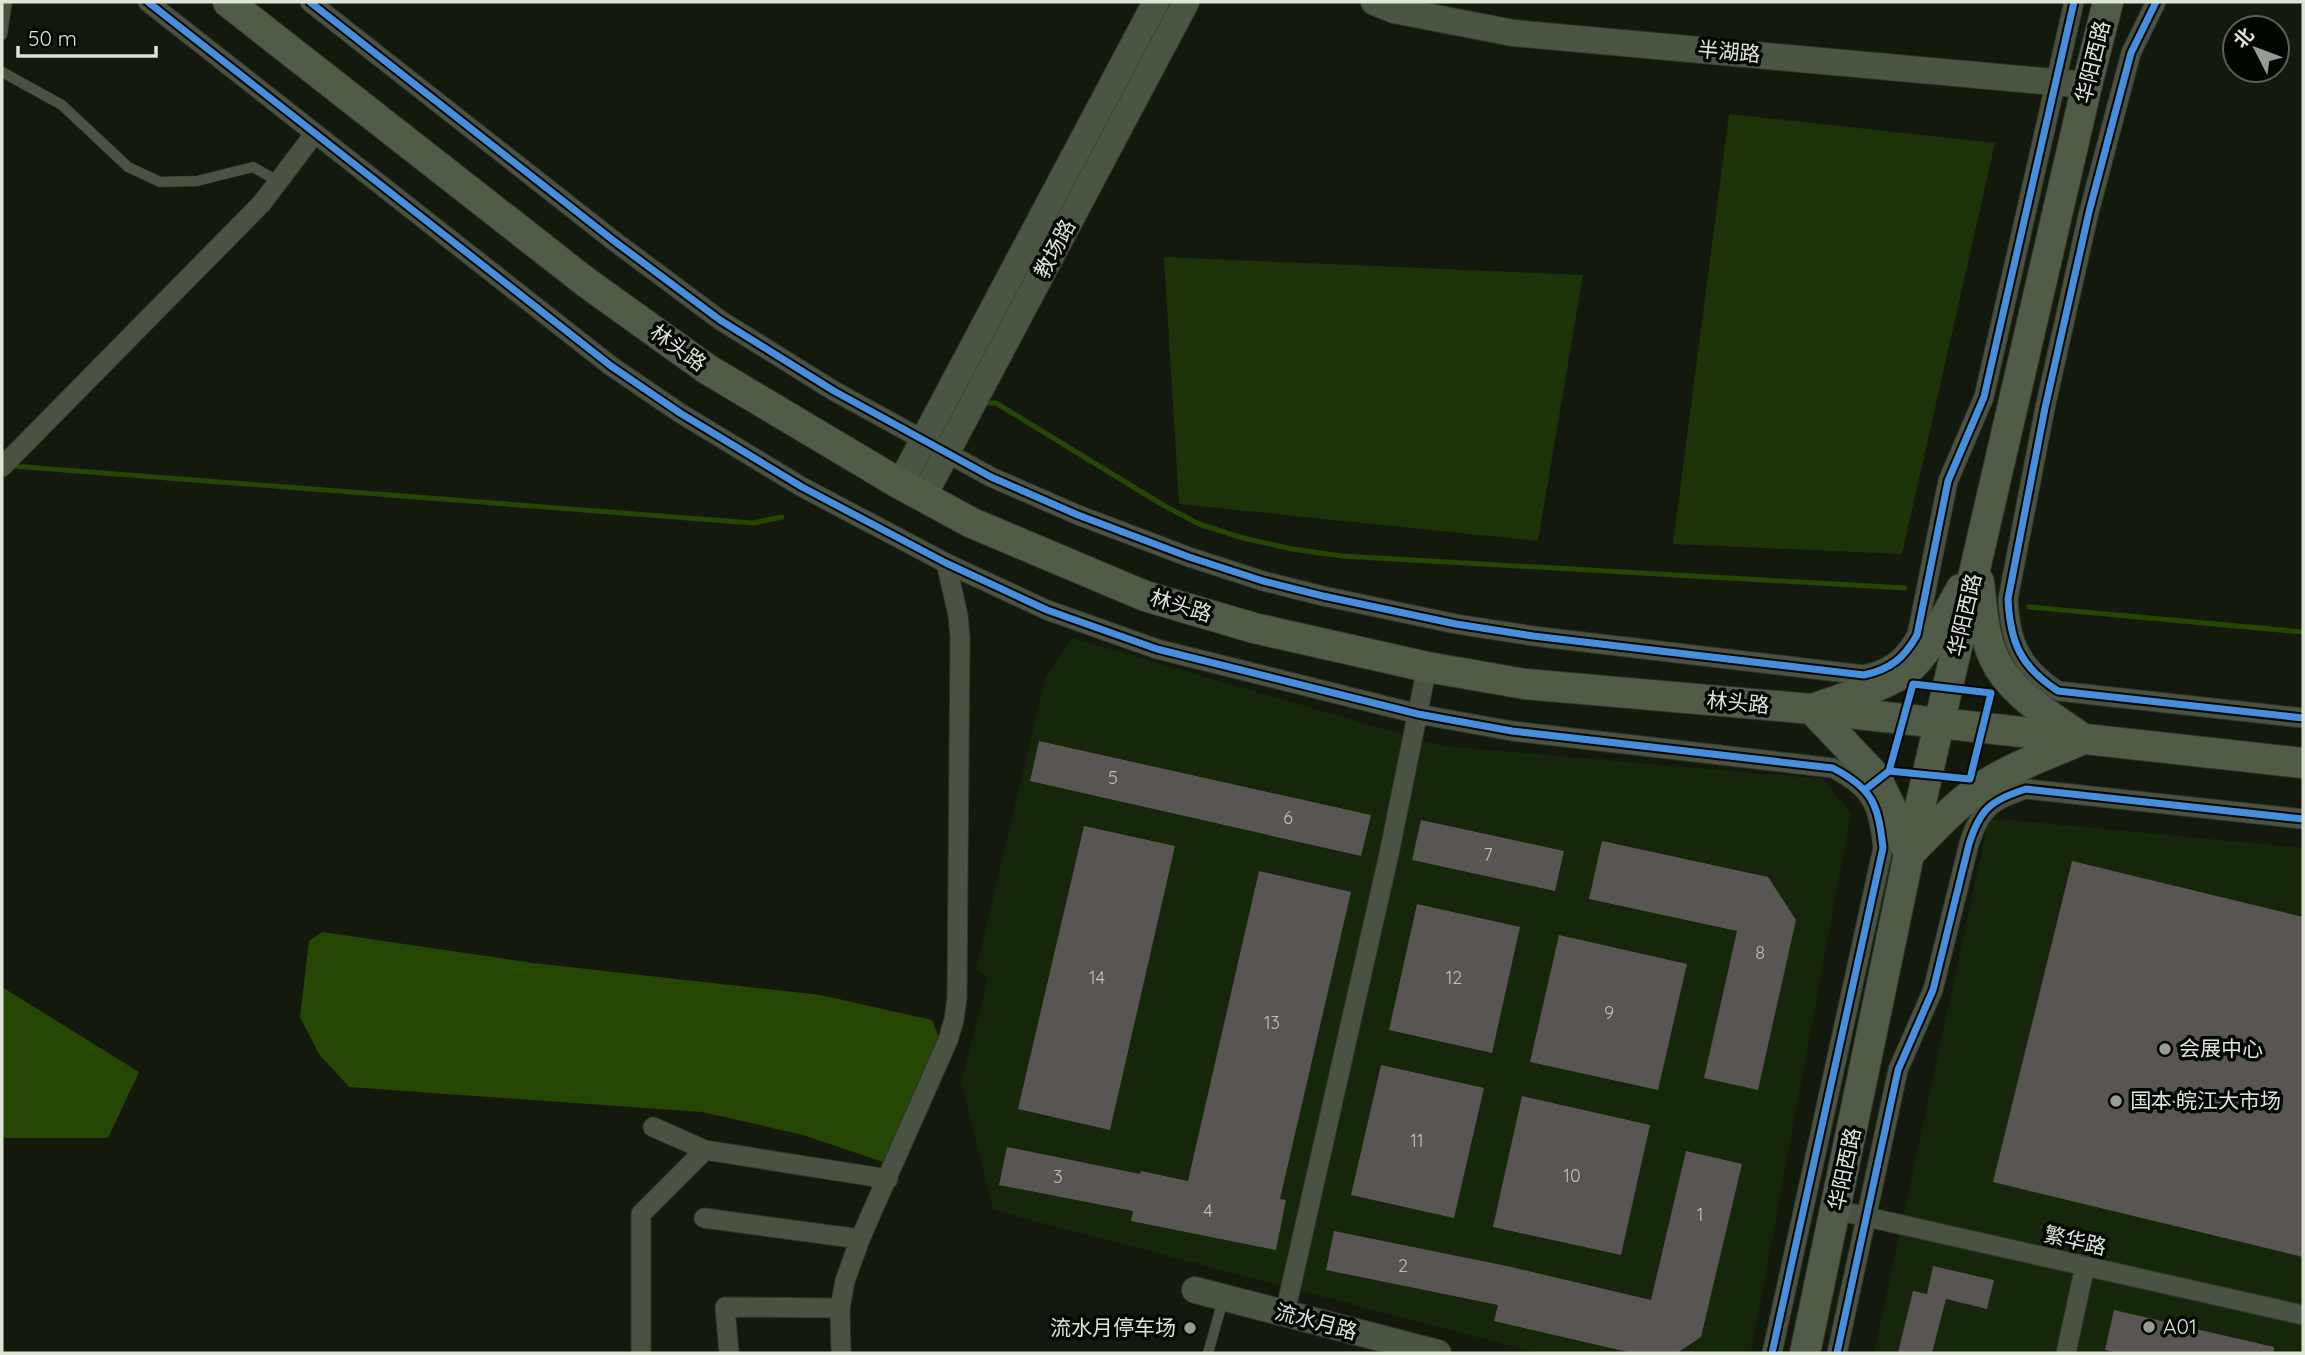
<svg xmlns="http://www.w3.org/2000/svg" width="2305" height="1355" font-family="Quicksand,'Noto Sans SC',sans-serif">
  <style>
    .built { fill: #16260a }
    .green { fill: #1d3208 }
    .water { fill: #264603 }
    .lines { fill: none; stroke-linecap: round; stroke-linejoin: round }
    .stream { stroke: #264603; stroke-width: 5 }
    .building { fill: #585552 }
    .lane-casing { stroke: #2f362a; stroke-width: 11 }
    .street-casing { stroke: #2f362a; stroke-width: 21 }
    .secondary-casing { stroke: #2f362a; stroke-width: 28 }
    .primary-casing { stroke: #2f362a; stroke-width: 32 }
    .lane { stroke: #4a5243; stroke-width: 10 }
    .street { stroke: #4a5243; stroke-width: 19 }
    .secondary { stroke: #4a5543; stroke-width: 26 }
    .primary { stroke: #515c48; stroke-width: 30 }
    .cycleway-casing { stroke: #030702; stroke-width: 11 }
    .cycleway { stroke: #468fdf; stroke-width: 7 }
    .poi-dot { fill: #969e90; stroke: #030702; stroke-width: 2.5 }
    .labels { text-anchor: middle; stroke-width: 7; stroke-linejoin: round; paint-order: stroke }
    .number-label { font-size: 18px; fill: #bbc1b5 }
    .street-label { font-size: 21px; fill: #dce5d6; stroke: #030702 }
    .poi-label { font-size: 21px; fill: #dce5d6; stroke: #030702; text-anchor: start }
  </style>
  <rect width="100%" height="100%" fill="#131a0d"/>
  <path class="built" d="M1072 638 1442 746 1823 779 1851 813 1751 1353H1537L993 1210 961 1082 988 979 976 970 1045 679Z
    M1989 818 2303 848V1353H1874Z"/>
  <path class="green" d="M1729 114 1995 143 1902 554 1673 544Z
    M1164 257 1583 275 1538 541 1179 504Z"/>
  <path class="water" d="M322 932 533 963 821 995 932 1020 942 1045 886 1163 803 1135 702 1112 349 1087 319 1054 300 1017 309 941Z
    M2 987 139 1072 108 1138H2Z"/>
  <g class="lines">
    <path class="stream" d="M985 403H996L1163 505 1199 524 1243 538 1292 549 1342 556 1905 588
      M12 466 753 523 782 517
      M2029 607 2303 632"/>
  </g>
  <path class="building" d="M1039 741 1371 815 1361 856 1030 781Z
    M1421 820 1564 851 1555 891 1412 860Z
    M1084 826 1175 846 1110 1130 1018 1109Z
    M1602 841 1768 877 1796 920 1758 1090 1704 1078 1737 931 1589 899Z
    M2072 861 2303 917V1257L1993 1182Z
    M1259 871 1351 892 1280 1199 1286 1200 1276 1250 1131 1221 1133 1211 999 1185 1007 1147 1140 1174 1141 1171 1188 1181Z
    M1417 904 1520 927 1492 1053 1389 1030Z
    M1559 935 1687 964 1658 1090 1530 1062Z
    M1381 1065 1484 1088 1454 1218 1351 1195Z
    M1522 1096 1650 1125 1621 1255 1493 1227Z
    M1686 1151 1742 1164 1701 1337 1677 1353H1632L1494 1321 1498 1305 1326 1270 1334 1231 1507 1266 1651 1300Z
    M1933 1266 1994 1280 1987 1309 1946 1299 1932 1353H1898L1913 1291 1927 1294Z
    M2114 1310 2274 1347V1353H2120L2105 1350Z"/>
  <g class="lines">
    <defs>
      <path id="lane" d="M2 35 7 2
        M2 72 62 105 128 167 160 182 197 181 253 167 278 181
        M1208 1353 1223 1300"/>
      <path id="street" d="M148 2 611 366 680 413 802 487 946 563 1047 610 1157 649 1418 714 1512 731 1833 768C1873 789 1878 804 1883 848L1772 1353
        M310 2 614 241 720 320 834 391 991 477 1078 515 1189 557 1263 581 1323 596 1456 624 1533 636 1864 675C1891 669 1904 658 1917 635L1948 481 1984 397 2074 2
        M2156 2 2131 53 2089 212 2045 408 2008 599C2010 643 2021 667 2058 691L2303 718
        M2 467 262 203 315 133
        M653 1127 705 1150
        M1836 1210 2303 1315
        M704 1218 860 1239
        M1285 1313 1389 854 1427 667
        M641 1353V1214L705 1150 888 1179
        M729 1353 725 1307 840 1308
        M841 1353 840 1308 845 1281 860 1239 948 1040 954 1020 957 998 960 637 958 615 946 563
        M1837 1353 1898 1070 1933 990 1969 844C1980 809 1991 800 2026 789L2303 819
        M2066 1353 2085 1266"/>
      <path id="secondary" d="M1374 2 1394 10 1513 33 2087 85
        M900 484 1156 2
        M923 497 1186 2
        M1195 1290 1438 1353"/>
      <path id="primary" d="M228 2 587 283 707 369 900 484 972 523 1145 596 1254 628 1427 667 1525 684 1812 709 2303 763
        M1979 582C1982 607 1983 635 1994 658 2010 694 2053 717 2083 739
        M1961 589C1947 613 1929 653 1907 670 1885 687 1839 699 1812 709L1876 777 1890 806 1909 854C1930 833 1951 809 1976 791 2007 768 2048 755 2083 739
        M1805 1353 1909 854 2087 85 2108 2"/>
    </defs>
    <use href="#lane" class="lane-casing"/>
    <use href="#street" class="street-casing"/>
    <use href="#secondary" class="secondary-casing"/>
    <use href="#primary" class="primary-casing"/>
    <use href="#lane" class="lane"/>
    <use href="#street" class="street"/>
    <use href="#secondary" class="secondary"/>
    <use href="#primary" class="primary"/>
    <defs>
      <path id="cycleway" d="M148 2 611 366 680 413 802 487 946 563 1047 610 1157 649 1418 714 1512 731 1833 768C1873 789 1878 804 1883 848L1772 1353
        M310 2 614 241 720 320 834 391 991 477 1078 515 1189 557 1263 581 1323 596 1456 624 1533 636 1864 675C1891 669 1904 658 1917 635L1948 481 1984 397 2074 2
        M2156 2 2131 53 2089 212 2045 408 2008 599C2010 643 2021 667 2058 691L2303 718
        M1866 789 1889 771 1913 684 1991 693 1970 779 1889 771
        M1837 1353 1898 1070 1933 990 1969 844C1980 809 1991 800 2026 789L2303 819"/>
    </defs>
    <use href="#cycleway" class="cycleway-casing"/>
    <use href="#cycleway" class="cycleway"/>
  </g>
  <g class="poi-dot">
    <circle cx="2165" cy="1049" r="7"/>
    <circle cx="2116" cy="1101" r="7"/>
    <circle cx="2149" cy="1327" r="7"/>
    <circle cx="1190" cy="1328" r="7"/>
  </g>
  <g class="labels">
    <g class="number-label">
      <text x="1113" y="784">5</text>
      <text x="1288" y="824">6</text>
      <text x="1488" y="861">7</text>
      <text x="1760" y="959">8</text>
      <text x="1097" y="984">14</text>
      <text x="1454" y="984">12</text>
      <text x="1609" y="1019">9</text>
      <text x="1272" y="1029">13</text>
      <text x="1417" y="1147">11</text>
      <text x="1572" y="1182">10</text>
      <text x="1058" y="1183">3</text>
      <text x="1208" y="1217">4</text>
      <text x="1700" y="1221">1</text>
      <text x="1403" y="1272">2</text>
    </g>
    <g class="street-label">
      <text transform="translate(1729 52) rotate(5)" y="7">半湖路</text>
      <text transform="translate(2093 62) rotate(-76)" y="7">华阳西路</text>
      <text transform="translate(1055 249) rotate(-62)" y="7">教场路</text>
      <text transform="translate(678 348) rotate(36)" y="7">林头路</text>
      <text transform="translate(1181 606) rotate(17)" y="7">林头路</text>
      <text transform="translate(1965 615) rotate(-77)" y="7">华阳西路</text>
      <text transform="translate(1738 703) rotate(5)" y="7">林头路</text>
      <text transform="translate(1845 1169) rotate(-78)" y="7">华阳西路</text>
      <text transform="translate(2075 1241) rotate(13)" y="7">繁华路</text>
      <text transform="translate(1316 1322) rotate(15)" y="7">流水月路</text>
    </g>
    <g class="poi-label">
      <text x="2179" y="1056">会展中心</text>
      <text x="2130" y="1108">国本·皖江大市场</text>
      <text x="2163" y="1334">A01</text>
      <text x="1176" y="1335" text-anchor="end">流水月停车场</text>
    </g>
  </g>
  <rect width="2305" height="1355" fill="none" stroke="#dce5d6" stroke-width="7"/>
  <g transform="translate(2256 49) rotate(312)"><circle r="33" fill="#030702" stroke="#5a6057" stroke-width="2"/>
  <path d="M0-5L12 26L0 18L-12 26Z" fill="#969e90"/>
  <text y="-10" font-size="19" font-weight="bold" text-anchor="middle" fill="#dce5d6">北</text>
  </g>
  <path d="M18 46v10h138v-10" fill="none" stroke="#dce5d6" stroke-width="3.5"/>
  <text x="28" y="46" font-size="21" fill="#dce5d6" stroke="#030702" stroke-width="5" paint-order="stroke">50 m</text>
</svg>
